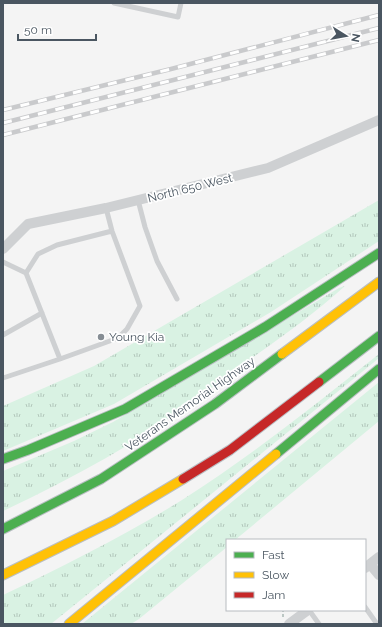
<svg xmlns="http://www.w3.org/2000/svg" width="382" height="627" font-family="Raleway,sans-serif">
  <style>
    .grass { fill: url(#grass-tufts) }
    .lines { fill: none; stroke-linecap: round; stroke-linejoin: round }
    .fast-casing { stroke: #b9bec3; stroke-width: 11 }
    .slow-casing { stroke: #b9bec3; stroke-width: 11 }
    .jam-casing { stroke: #b9bec3; stroke-width: 11 }
    .path { stroke: #bcc7c4; stroke-width: 2; stroke-dasharray: 3 2; stroke-linecap: butt }
    .lane { stroke: #ced0d2; stroke-width: 5 }
    .street { stroke: #ced0d2; stroke-width: 10 }
    .fast { stroke: #4caf50; stroke-width: 9 }
    .slow { stroke: #ffc107; stroke-width: 9 }
    .jam { stroke: #c62828; stroke-width: 9 }
    .rail-casing { stroke: #c9cacc; stroke-width: 4.5 }
    .rail { stroke: #fff; stroke-width: 3; stroke-dasharray: 9; stroke-linecap: butt }
    .poi-dot { fill: #868d94; stroke: #fff; stroke-width: 1.5 }
    .labels { text-anchor: middle; stroke-width: 3.5; stroke-linejoin: round; paint-order: stroke }
    .street-label { font-size: 12px; fill: #4a5661; stroke: #fff }
    .poi-label { font-size: 12px; fill: #4a5661; stroke: #fff; text-anchor: start }
  </style>
  <defs>
    <pattern id="grass-tufts" width="24" height="20" patternUnits="userSpaceOnUse"><rect width="24" height="20" fill="#d9f2e3"/><path d="M3 7l-1-3M5 7V3M7 7l1-3M15 17l-1-3M17 17v-4M19 17l1-3" fill="none" stroke="#b2c7bb"/></pattern>
  </defs>
  <rect width="100%" height="100%" fill="#f4f4f4"/>
  <path class="grass" d="M379 200V241L271 312 114 404 3 451V406L94 366Z
    M345 286C315 313 282 337 249 360 203 395 156 429 106 458 72 477 38 495 3 511V471L74 441 113 422 339 288Z
    M379 354V358L373 363 51 624H3V595C64 566 124 536 182 500 251 456 315 405 379 354Z
    M379 382V421L235 540H227V547L139 619 131 624H82Z"/>
  <g class="lines">
    <defs>
      <path id="fast" d="M319 382 379 336
        M276 454 379 369
        M3 459 28 450 125 409 265 327 379 253
        M3 529 101 479 215 404 282 354"/>
      <path id="slow" d="M282 354 379 282
        M3 575 113 521 183 479
        M69 624 276 454"/>
      <path id="jam" d="M183 479 230 450 319 382"/>
    </defs>
    <use href="#fast" class="fast-casing"/>
    <use href="#slow" class="slow-casing"/>
    <use href="#jam" class="jam-casing"/>
    <path class="path" d="M283 617V610"/>
    <path class="lane" d="M114 3 178 17 181 3
      M138 200 145 227 157 261 177 299
      M3 262 26 273 60 359 3 378
      M26 273 38 254 57 245 112 231
      M3 335 42 313
      M60 359 118 338 127 329 140 306 112 231 106 208
      M365 607 377 624
      M309 610 319 624"/>
    <path class="street" d="M3 249 28 224 106 208 268 168 379 120
      M370 564 379 575
      M365 568 379 557
      M289 624 308 610"/>
    <use href="#fast" class="fast"/>
    <use href="#slow" class="slow"/>
    <use href="#jam" class="jam"/>
    <defs>
      <path id="rail" d="M3 110 171 69 379 15
        M3 123 379 28
        M3 135 379 40"/>
    </defs>
    <use href="#rail" class="rail-casing"/>
    <use href="#rail" class="rail"/>
  </g>
  <circle class="poi-dot" cx="101" cy="337" r="4"/>
  <g class="labels">
    <g class="street-label">
      <text transform="translate(190 188) rotate(-14)" y="4">North 650 West</text>
      <text transform="translate(190 404) rotate(-35)" y="4">Veterans Memorial Highway</text>
    </g>
    <g class="poi-label">
      <text x="109" y="341">Young Kia</text>
    </g>
  </g>
  <rect width="382" height="627" fill="none" stroke="#4a5661" stroke-width="8"/>
  <rect x="226" y="539" width="140" height="72" fill="#ffffff" stroke="#b7bbc0"/>
  <rect x="234" y="552" width="20" height="6" fill="#4caf50" stroke="#b7bbc0"/>
  <text x="262" y="559" font-size="12" fill="#4a5661">Fast</text>
  <rect x="234" y="572" width="20" height="6" fill="#ffc107" stroke="#b7bbc0"/>
  <text x="262" y="579" font-size="12" fill="#4a5661">Slow</text>
  <rect x="234" y="592" width="20" height="6" fill="#c62828" stroke="#b7bbc0"/>
  <text x="262" y="599" font-size="12" fill="#4a5661">Jam</text>
  <g transform="translate(346 36) rotate(101)" stroke="#ffffff" stroke-width="3" paint-order="stroke">
  <path d="M0-3L7 15L0 10L-7 15Z" fill="#4a5661"/>
  <text y="-6" font-size="11" font-weight="bold" text-anchor="middle" fill="#4a5661">N</text>
  </g>
  <path d="M18 34v6h78v-6" fill="none" stroke="#4a5661" stroke-width="2"/>
  <text x="24" y="34" font-size="12" fill="#4a5661" stroke="#ffffff" stroke-width="3" paint-order="stroke">50 m</text>
</svg>
